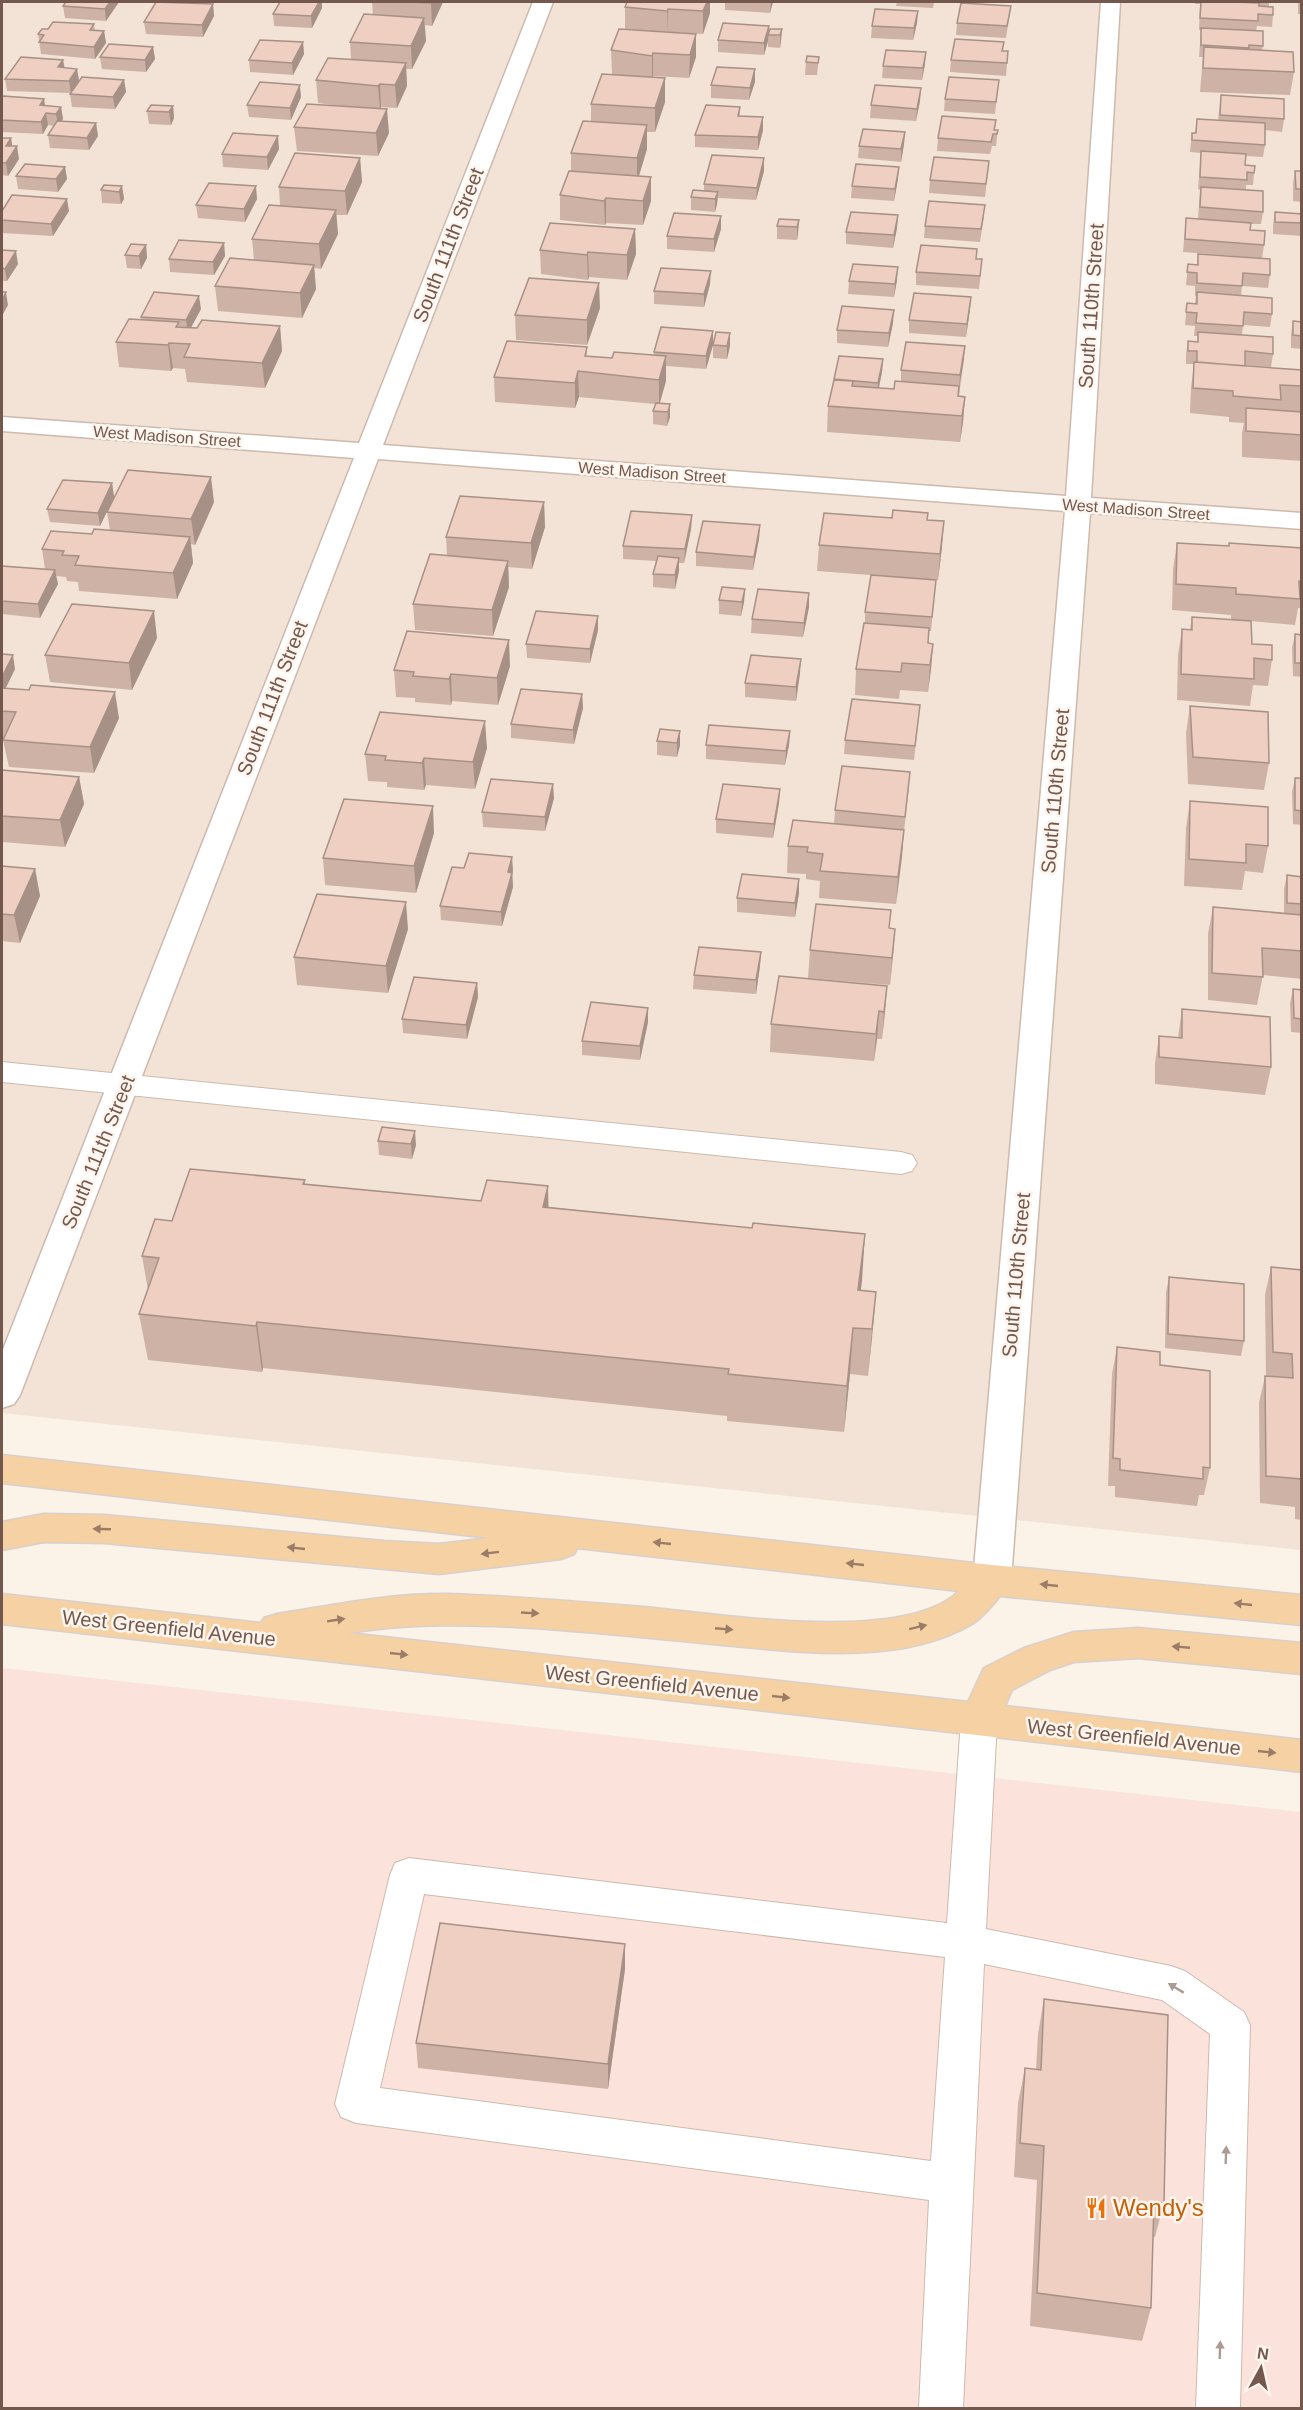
<svg xmlns="http://www.w3.org/2000/svg" width="1303" height="2410" font-family="Arial,sans-serif">
  <style>
    .residential { fill: #f2e3d6 }
    .commercial { fill: #fbe3dc }
    .lines { fill: none; stroke-linecap: round; stroke-linejoin: round }
    .service-casing { stroke: #cdb9ae; stroke-width: 2 }
    .minor-casing { stroke: #cdb9ae; stroke-width: 3 }
    .primary-casing { stroke: #d8d0cd; stroke-width: 3 }
    .service { fill: #fff; fill-rule: evenodd }
    .minor { fill: #fff; fill-rule: evenodd }
    .primary { fill: #f6d1a4; fill-rule: evenodd }
    .wall { fill: #ceb2a6 }
    .shaded-wall { fill: #a79187 }
    .building { fill: #efcfc1; stroke: #a79187; stroke-width: 1.5 }
    .oneway { fill: #9b7c67 }
    .oneway2 { fill: #ac9b94 }
    .labels { text-anchor: middle; stroke-width: 5; stroke-linejoin: round; paint-order: stroke }
    .far-street-label { font-size: 16px; fill: #74584d; stroke: #fef6ee }
    .street-label { font-size: 20px; fill: #74584d; stroke: #fef6ee }
    .near-food-label { font-size: 24px; fill: #c56008; stroke: #fef6ee; text-anchor: start }
  </style>
  <rect width="100%" height="100%" fill="#fbf2e8"/>
  <path class="residential" d="M2 2H1301V1550L2 1413Z"/>
  <path class="commercial" d="M2 1668 1301 1812V2408H2Z"/>
  <g class="lines">
    <defs>
      <path id="service" d="M2 1062 901 1152 912 1155 917 1163 912 1171 901 1174 2 1082Z
        M979 1705 992 1709 997 1720 986 1929 1171 1966 1185 1971 1244 2012 1250 2025 1240 2408H1196L1210 2034 1162 2000 984 1964 963 2408H919L929 2200 356 2123 341 2117 335 2104 390 1875 395 1863 409 1858 947 1923 961 1720 966 1709ZM424 1894 945 1957 931 2161 380 2088Z"/>
      <path id="minor" d="M533 2H553L383 445 1066 496 1101 2H1120L1091 498 1302 513V529L1090 513 1011 1580 1005 1590 992 1595 979 1590 973 1580 1065 511 378 459 20 1395 14 1404 2 1408V1352L354 458 2 431V417L359 443Z"/>
      <path id="primary" d="M2 1455 992 1565 1302 1595V1625L1000 1596C992 1606 983 1617 972 1624 901 1666 800 1652 722 1645 659 1639 596 1632 533 1628 470 1624 410 1623 348 1633L968 1702 984 1668 1024 1648 1074 1632 1138 1628 1302 1643V1674L1138 1658 1074 1662 1050 1670 1012 1690 1005 1706 1302 1740V1772L2 1624V1594L261 1623 264 1618 277 1614C334 1605 391 1593 448 1594 514 1596 579 1602 644 1607 717 1614 905 1645 959 1591L577 1548 574 1554 561 1559 439 1574 104 1543 44 1542 2 1550V1522L44 1514 104 1515 384 1541 439 1544 490 1538 2 1483Z"/>
    </defs>
    <use href="#service" class="service-casing"/>
    <use href="#minor" class="minor-casing"/>
    <use href="#primary" class="primary-casing"/>
    <use href="#service" class="service"/>
    <use href="#minor" class="minor"/>
    <use href="#primary" class="primary"/>
  </g>
  <path class="wall" d="M66 2H119L106 21 65 18 63 6Z
    M280 2H322V8L312 28 274 26 273 14Z
    M372 2H443L432 26 425 25 426 41 412 69H406L407 86 397 108 381 107V109L389 133 378 156 297 151 294 127 349 107 318 103 316 80 351 59 350 42 373 15Z
    M627 2H710V13L703 34 667 32 696 57 689 78 653 76V77L665 78V102L655 132H647V149L639 176 651 201 643 225 606 223 605 225 560 220V195L571 171V153L591 122V104L627 76 612 74 611 50 625 30V7Z
    M725 2H773L770 13 725 10Z
    M897 2H934L933 8 896 6Z
    M1195 2H1269V7L1273 15 1272 27 1257 26 1256 31 1263 46 1262 50 1294 72 1290 95 1200 92 1203 57H1199L1201 30H1199L1200 4H1195Z
    M1298 2H1302V14H1298Z
    M213 4 214 16 203 37 146 34 144 22Z
    M1011 6 1006 38 956 35 957 23Z
    M918 11 917 23 913 40 871 38 872 26Z
    M94 24 95 31H104L106 43 95 59 41 54 38 34 48 29Z
    M769 26V33L782 29 781 41 780 48 768 47V41L764 55 718 52V40Z
    M303 42 304 54 293 75 250 72 249 60Z
    M1004 42 1003 51H1008L1006 76 950 72 951 60Z
    M153 47 155 59 146 72 102 69 100 57Z
    M819 57 817 75H805L806 62Z
    M63 60 65 68 77 69 79 81 71 93 7 91 5 79Z
    M925 64 922 80 882 78 883 66Z
    M124 80 126 92 115 109 72 107 70 94Z
    M999 80 995 114 944 111 945 99Z
    M755 82 749 100 711 98V85Z
    M1221 95 1284 119 1282 132 1265 130V145L1263 157 1246 156 1245 165 1254 173 1253 185H1246V190L1263 212 1261 224H1251L1250 230 1264 245 1262 258 1183 252 1186 218 1198 219 1200 190 1198 189 1201 153 1190 152 1192 133H1195L1197 119 1218 120Z
    M301 97 291 120 249 117 247 105Z
    M2 98 45 106 61 107 63 119 62 121 96 123 98 136 89 150 50 148 48 135 54 126 48 125 43 134 2 132Z
    M920 101 916 121 870 118 871 105Z
    M173 106 174 118 171 125 149 124 147 111Z
    M740 107V116L763 130 758 150 695 147V135Z
    M996 120 995 130H998L996 146H992L990 154 937 151 938 138Z
    M905 132 904 144 901 162 858 158 859 146Z
    M2 138H11L12 146 19 159 8 176 2 175Z
    M279 149 268 170 223 167 222 154Z
    M360 158 362 182 347 215H336L338 234 321 269 314 268 316 289 302 318 218 311 215 286 254 260 252 239 280 206 279 187Z
    M989 161 985 197 929 193 930 180Z
    M65 167 67 179 58 192 18 189 16 176Z
    M764 171 756 200 718 198 717 204 715 212 691 210V197L704 191V184Z
    M1295 171H1302V202L1293 201V183Z
    M898 179 894 201 851 198 852 186Z
    M122 186 124 199 121 204 102 203 101 190Z
    M257 199 245 222 198 218 196 205Z
    M2 211H69L53 236 2 233Z
    M1275 212 1302 214V236L1273 234V225Z
    M898 215 897 228 893 248 846 244V232Z
    M721 216V229L714 252 667 249V236Z
    M984 217 980 242 924 238 925 226Z
    M799 220 798 233 797 240 777 239V226Z
    M635 229 636 254 627 280 589 277 588 280 541 274 540 250Z
    M224 243 225 256 214 275 170 272 169 259Z
    M146 245 147 258 141 269 127 268 125 255Z
    M2 250 18 264 7 281H2Z
    M1198 254 1270 275 1268 288 1242 286 1241 296 1272 314 1270 327 1243 325 1242 335 1273 354 1271 367 1245 365V366L1302 370V461L1242 457V433L1244 423 1229 422V417L1190 413 1191 387 1194 364H1186V354L1188 341 1197 342 1198 336H1194L1195 326 1185 325 1187 303 1195 304 1196 296H1195V286L1186 285 1188 264 1197 265Z
    M977 259 981 272 979 289 916 285V272Z
    M897 280 894 297 848 294 849 281Z
    M710 284 704 307 654 304V291Z
    M971 297 966 337 909 333V320Z
    M600 308 587 345 516 340 515 315Z
    M201 309 191 328 280 326 282 351 265 388 187 382 185 369 173 368 171 371 119 367 116 342 141 320V317Z
    M1293 321 1302 322V349L1291 348V334Z
    M893 323 888 347 837 343V330Z
    M713 331V345L706 369 666 366V381L660 403 670 404V417L667 426 653 424V411L655 404 579 397 575 408 495 402 494 377 587 347V356L612 358 654 355V352Z
    M730 333V346L727 359 713 358V345Z
    M839 356 883 359 882 372 879 388 894 389 901 382V370L964 359 959 396 965 397 963 422 960 442 827 432 828 406Z
    M112 483 114 497 100 526 50 522 47 509Z
    M214 502 195 545 191 544 193 563 177 599 79 591 78 582 67 581 66 577 56 576 58 584 40 618 2 614V566L45 569 42 549 92 534 110 530 107 512Z
    M544 502 545 527 532 569 508 567 509 587 493 636 415 630 413 604 447 556 446 537Z
    M692 515 691 529 684 563H679V571L675 589 653 587V574L656 561 623 559V546Z
    M892 518 928 520 942 547 938 580H936L931 631H929L928 643 933 644 928 692 900 690 899 699 855 695 856 669 865 623V612L897 577 817 571 819 545Z
    M760 525 759 539 753 570 696 566V552Z
    M1177 543 1229 546V543L1302 548V608H1298L1295 625 1251 621 1252 644 1272 660 1268 686 1253 685 1250 706 1177 700 1178 655 1182 629H1190L1192 617 1231 620V615L1172 610 1173 569Z
    M745 589 744 602 741 616 719 614V600Z
    M809 593V607L803 637 751 633 752 619Z
    M598 630 590 663 527 658 526 644Z
    M1295 634 1302 635V677L1293 676 1292 648Z
    M157 638 132 690 50 682 45 655Z
    M2 654 15 669 5 688 119 718 94 773 9 767 3 740 4 738 2 737Z
    M510 666 498 705 452 701 451 705 415 702V698L396 697 394 670Z
    M800 673 796 701 745 697V683Z
    M582 694 583 708 574 744 511 738V724Z
    M920 705 914 760 844 754 845 740Z
    M1190 706 1269 763 1264 790 1188 784 1186 733Z
    M660 729 680 745 677 757 657 755V741Z
    M790 731 789 745 785 765 706 759V745Z
    M487 748 475 789 426 785 424 790 387 787V782L368 781 365 754Z
    M2 770 79 777 84 804 65 847 2 842Z
    M1295 778H1302V825L1293 824 1292 792Z
    M909 786 904 831 896 904 819 898 820 881 806 879V874L787 873 788 846 834 824 835 810Z
    M780 789 779 803 773 838 716 833V819Z
    M554 798 545 831 483 827 482 812Z
    M1190 801 1268 846 1263 873 1245 871 1242 890 1184 886 1186 828Z
    M434 833 416 893 325 885 323 858Z
    M512 857 513 887 502 926 441 920 440 906 464 868Z
    M2 866 35 869 40 896 20 943 2 941Z
    M1302 873V979L1263 975 1257 1005 1208 1000V934L1213 907 1284 913V889L1287 875 1301 877Z
    M799 893 795 917 737 912V898Z
    M408 929 388 993 297 985 294 957Z
    M890 929H895L890 985 808 978 810 950Z
    M761 952 760 966 756 994 693 989 694 975Z
    M477 983 478 997 467 1039 403 1033 402 1019Z
    M887 986 882 1039H877L874 1061 770 1052 771 1024Z
    M1293 989 1302 990V1033L1291 1032 1290 1003Z
    M1182 1009 1271 1067 1265 1095 1155 1084V1063L1159 1036 1178 1038Z
    M648 1022 640 1060 582 1055V1041Z
    M1302 1101V1155L1300 1107Z
    M378 1141 416 1145 412 1159 379 1155Z
    M305 1180V1184L481 1201 548 1186V1207L752 1228 865 1234 860 1290 876 1292 868 1376 850 1374 844 1432 727 1421V1416L263 1368 262 1372 148 1360 139 1314 148 1290 142 1256 172 1221Z
    M1271 1267 1302 1270V1520L1295 1519V1507L1260 1503 1259 1403 1265 1376H1266L1265 1295Z
    M1169 1277 1244 1341 1241 1356 1165 1348 1166 1292Z
    M1117 1347 1160 1365 1210 1468 1204 1495H1199L1197 1506 1115 1497V1486H1108L1112 1374Z
    M625 1969 608 2089 418 2068 416 2043Z
    M1044 1999 1164 2203 1155 2237H1153L1151 2308 1142 2341 1030 2326 1037 2180 1014 2177 1018 2103 1025 2068 1036 2070 1038 2034Z"/>
  <path class="shaded-wall" d="M110 2H119L106 21 105 9Z
    M319 2H322V8L312 28 311 16Z
    M431 2H443L432 26 431 3Z
    M707 2H710V13L703 34V11Z
    M771 2H773L770 13Z
    M213 4 214 16 203 37 202 25Z
    M668 9 667 32V34V11Z
    M918 11 917 23 913 40 914 28Z
    M424 18 426 41 412 69 411 46Z
    M769 26 768 41 764 55V43Z
    M782 29 781 41 780 48V35Z
    M104 31 106 43 95 59 94 47Z
    M696 34V57L689 78 690 55Z
    M303 42 304 54 293 75 292 63Z
    M153 47 155 59 146 72 145 60Z
    M926 52 925 64 922 80 923 68Z
    M653 53V76L652 79V56Z
    M63 60 65 72 58 67Z
    M406 63 407 86 397 108 395 85Z
    M77 69 79 81 71 93 69 81Z
    M755 69V82L749 100 750 88Z
    M665 78V102L655 132V108Z
    M124 80 126 92 115 109 113 97Z
    M380 84 381 107 380 110 378 86Z
    M300 85 301 97 291 120 290 108Z
    M921 88 920 101 916 121 917 109Z
    M44 99 46 111 40 105Z
    M173 106 174 118 171 125 169 112Z
    M61 107 63 119 58 126 56 114Z
    M387 109 389 133 378 156 376 133Z
    M46 113 48 125 43 134 41 122Z
    M763 117V130L758 150V137Z
    M96 123 98 136 89 150 87 138Z
    M647 125V149L637 182V158Z
    M905 132 904 144 901 162V149Z
    M278 136 279 149 268 170 267 157Z
    M11 138 13 151 6 146Z
    M17 146 19 159 8 176 6 163Z
    M360 158 362 182 347 215 345 191Z
    M764 158V171L756 200 757 188Z
    M65 167 67 179 58 192 56 179Z
    M899 167 898 179 894 201 895 189Z
    M651 177V201L643 225V201Z
    M122 186 124 199 121 204 119 192Z
    M256 186 257 199 245 222 244 209Z
    M718 192 717 204 715 212V199Z
    M606 198V223L605 225 604 201Z
    M67 199 69 211 53 236 51 224Z
    M336 210 338 234 321 269 319 244Z
    M898 215 897 228 893 248 894 235Z
    M721 216V229L714 252V239Z
    M799 220 798 233 797 240V227Z
    M635 229 636 254 627 280V255Z
    M224 243 225 256 214 275 213 262Z
    M146 245 147 258 141 269 139 256Z
    M16 251 18 264 7 281 5 269Z
    M588 252 589 277 588 280 587 255Z
    M314 265 316 289 302 318 300 293Z
    M898 267 897 280 894 297 895 284Z
    M711 271 710 284 704 307V294Z
    M599 283 600 308 587 345V320Z
    M6 292 8 305 2 316V300Z
    M199 296 201 309 188 333 186 320Z
    M971 297 970 310 966 337 967 324Z
    M894 310 893 323 888 347 889 333Z
    M280 326 282 351 265 388 262 363Z
    M713 331V345L706 369V356Z
    M730 333V346L727 359V346Z
    M169 343 173 368 171 371 168 345Z
    M965 346 964 359 959 388 960 375Z
    M666 356V381L659 405V380Z
    M883 359 882 372 877 396 878 383Z
    M578 371 579 397 575 408V383Z
    M965 397 963 422 960 442 962 416Z
    M670 404V417L667 426 668 412Z
    M211 477 214 502 195 545 191 519Z
    M112 483 114 497 100 526 98 513Z
    M544 502 545 527 532 569 531 543Z
    M692 515 691 529 684 563 685 549Z
    M944 521 942 547 938 580 940 554Z
    M760 525 759 539 753 570 754 557Z
    M190 537 193 563 177 599 173 573Z
    M679 558V571L675 589V575Z
    M508 561 509 587 493 636 492 610Z
    M55 570 58 584 40 618 38 604Z
    M745 589 744 602 741 616 742 602Z
    M809 593V607L803 637 804 623Z
    M154 611 157 638 132 690 129 663Z
    M598 616V630L590 663V649Z
    M509 640 510 666 498 705 497 678Z
    M933 644 931 670 928 692 930 665Z
    M13 655 15 669 2 696V677Z
    M801 659 800 673 796 701V687Z
    M451 674 452 701 451 705 449 679Z
    M115 692 119 718 94 773 90 747Z
    M582 694 583 708 574 744 573 730Z
    M485 721 487 748 475 789 473 762Z
    M680 731V745L677 757V743Z
    M790 731 789 745 785 765 786 751Z
    M424 758 426 785 424 790 422 763Z
    M79 777 84 804 65 847 60 820Z
    M553 784 554 798 545 831V817Z
    M780 789 779 803 773 838 774 824Z
    M433 806 434 833 416 893 414 866Z
    M904 830 902 857 896 904 898 877Z
    M512 857 513 871 508 886V872Z
    M35 869 40 896 20 943 14 915Z
    M512 873 513 887 502 926 501 912Z
    M799 879V893L795 917V903Z
    M406 902 408 929 388 993 386 966Z
    M895 929 893 956 890 985 892 958Z
    M761 952 760 966 756 994V980Z
    M477 983 478 997 467 1039 466 1025Z
    M887 986 885 1013 882 1039 884 1012Z
    M648 1008V1022L640 1060V1046Z
    M879 1011 877 1039 874 1061 876 1034Z
    M415 1131 416 1145 412 1159 411 1144Z
    M548 1186 549 1233 543 1207Z
    M865 1234 862 1281 856 1328 858 1290Z
    M876 1292 872 1338 868 1376 872 1329Z
    M257 1322 263 1368 262 1372 256 1326Z
    M853 1328 850 1374 844 1432 847 1386Z
    M625 1944V1969L608 2089V2064Z"/>
  <path class="building" d="M66 2H110L105 9 63 6Z
    M156 2 213 4 202 25 144 22Z
    M280 2H319L311 16 273 14Z
    M409 2H431V3Z
    M627 2H707L703 11 668 9 667 11 625 7Z
    M1201 2H1234L1259 3V6L1273 7V15L1258 14V21L1200 18Z
    M961 3 1011 6 1007 26 957 23Z
    M875 9 918 11 914 28 872 26Z
    M364 14 424 18 411 46 350 42Z
    M53 22 94 24 90 30 104 31 94 47 39 42 44 35 38 34 42 29H48Z
    M723 23 769 26 764 43 718 40Z
    M1201 28 1263 31V46L1249 45V48L1201 45Z
    M619 29 696 34 690 55 653 53 652 56 611 50Z
    M770 29H782L780 35H768Z
    M955 39 1004 42 1002 51H1008L1007 63 951 60Z
    M260 40 303 42 292 63 249 60Z
    M109 44 153 47 145 60 100 57Z
    M1204 47 1293 52 1294 72 1203 68Z
    M886 50 926 52 923 68 883 66Z
    M807 56 819 57 818 63 806 62Z
    M21 57 63 60 58 67 77 69 69 81 5 79Z
    M328 58 406 63 395 85 380 84 378 86 316 80Z
    M717 67 755 69 750 88 711 85Z
    M602 74 665 78 655 108 591 104Z
    M82 77 124 80 113 97 70 94Z
    M949 77 999 80 996 102 945 99Z
    M260 82 300 85 290 108 247 105Z
    M875 85 921 88 917 109 871 105Z
    M1221 95 1284 99V119L1220 115Z
    M3 96 44 99 40 105 61 107 56 114 46 113 41 122 2 120V98Z
    M307 104 387 109 376 133 294 127Z
    M151 105 173 106 169 112 147 111Z
    M706 105 740 107 738 116 763 117 758 137 695 135Z
    M942 116 996 120 994 130H998L997 134H993L991 142 938 138Z
    M1197 119 1265 123V145L1192 140V133H1196Z
    M57 121 96 123 87 138 48 135Z
    M583 121 647 125 637 158 571 153Z
    M863 129 905 132 901 149 859 146Z
    M233 133 278 136 267 157 222 154Z
    M2 138H11L6 146H17L6 163H2Z
    M1201 151 1246 154 1245 165 1255 166 1254 173 1247 172V180L1200 177Z
    M295 153 360 158 345 191 279 187Z
    M712 155 764 158 757 188 704 184Z
    M934 157 989 161 986 184 930 180Z
    M25 164 65 167 56 179 16 176Z
    M856 164 899 167 895 189 852 186Z
    M569 171 651 177 643 201 606 198 604 201 560 195Z
    M1295 171H1302V189H1296Z
    M209 183 256 186 244 209 196 205Z
    M104 185 122 186 119 192 101 190Z
    M1201 187 1263 191V212L1200 207Z
    M693 190 718 192 715 199 691 197Z
    M12 195 67 199 51 224 2 220V211Z
    M929 201 985 205 981 229 925 226Z
    M269 205 336 210 319 244 252 239Z
    M851 212 898 215 894 235 846 232Z
    M1275 212 1302 214V223L1275 222Z
    M674 213 721 216 714 239 667 236Z
    M1186 218 1251 223 1250 230 1265 231 1264 245 1185 239Z
    M779 219 799 220 797 227 777 226Z
    M550 223 635 229 627 255 588 252 587 255 540 250Z
    M179 240 224 243 213 262 169 259Z
    M131 244 146 245 139 256 125 255Z
    M921 245 977 249 976 259H982L980 276 916 272Z
    M2 250 16 251 5 269 2 268Z
    M1198 254 1270 259V275L1243 273 1242 286 1197 283V273L1187 272 1188 264 1198 265Z
    M230 258 314 265 300 293 215 286Z
    M853 264 898 267 895 284 849 281Z
    M661 268 711 271 704 294 654 291Z
    M529 278 599 283 587 320 515 315Z
    M2 292H6L2 300Z
    M154 292 199 296 186 320 141 317Z
    M1197 292 1272 298V314L1244 312 1243 326 1196 323 1197 313 1186 312 1187 303 1197 304Z
    M914 293 971 297 967 324 909 320Z
    M842 306 894 310 889 333 837 330Z
    M129 319 179 322 176 327 197 328 202 320 280 326 262 363 184 357 190 344 169 343 168 345 116 342Z
    M1293 321 1302 322V336L1293 335Z
    M661 327 713 331 706 356 654 352Z
    M716 332 730 333 727 346 713 345Z
    M1198 332 1273 337V354L1245 351V366L1197 362V351H1188V341L1198 342Z
    M507 341 587 347 585 356 612 358 614 352 666 356 659 380 578 371 575 383 494 377Z
    M906 342 965 346 960 375 901 370Z
    M839 356 883 359 878 383 834 379Z
    M1194 362 1302 370V386L1280 385 1281 400 1233 396V391L1193 388Z
    M834 380 853 381 852 386 894 389 895 381 959 386 958 396 965 397 962 416 828 406Z
    M656 403 670 404 668 412 653 411Z
    M1246 408 1302 412V435L1246 431Z
    M128 470 211 477 191 519 107 512Z
    M63 480 112 483 98 513 47 509Z
    M460 496 544 502 531 543 446 537Z
    M893 510 928 513 927 520 944 521 940 554 819 545 824 513 892 518Z
    M631 511 692 515 685 549 623 546Z
    M703 521 760 525 754 557 696 552Z
    M94 529 190 537 173 573 75 565 79 556 62 555 64 551 42 549 51 531 92 534Z
    M1177 543 1229 546V543L1302 548V582L1299 581 1300 599 1236 594V588L1176 584Z
    M430 554 508 561 492 610 413 604Z
    M658 556 679 558 675 575 653 574Z
    M2 566 55 570 38 604 2 601Z
    M871 575 936 580 932 617 865 612Z
    M722 587 745 589 742 602 719 600Z
    M758 589 809 593 804 623 752 619Z
    M72 604 154 611 129 663 45 655Z
    M536 611 598 616 590 649 526 644Z
    M1192 617 1251 621 1252 644 1272 645V660L1254 658V679L1181 674 1182 629 1192 630Z
    M864 623 929 628 928 643 933 644 930 665 902 663 901 672 856 669Z
    M407 631 509 640 497 678 451 674 449 679 413 676 414 672 394 670Z
    M1295 634 1302 635V663H1295Z
    M2 654 13 655 2 677Z
    M751 655 801 659 796 687 745 683Z
    M31 685 115 692 90 747 3 740 16 712 2 711V688L29 690Z
    M521 689 582 694 573 730 511 724Z
    M852 699 920 705 915 746 845 740Z
    M1190 706 1268 712 1269 763 1193 757Z
    M380 712 485 721 473 762 424 758 422 763 385 760 386 756 365 754Z
    M709 725 790 731 786 751 706 745Z
    M660 729 680 731 677 743 657 741Z
    M842 766 910 772 905 817 835 810Z
    M2 770 79 777 60 820 2 816Z
    M1295 778H1302V811L1295 810Z
    M491 779 553 784 545 817 482 812Z
    M723 784 780 789 774 824 716 819Z
    M344 799 433 806 414 866 323 858Z
    M1190 801 1268 807V846L1246 844V863L1189 859Z
    M793 820 904 830 898 877 820 871 823 854 807 852 808 847 788 846Z
    M469 853 512 857 508 872 512 873 501 912 440 906 452 867 464 868Z
    M2 866 35 869 14 915 2 914Z
    M742 874 799 879 795 903 737 898Z
    M1287 875 1302 877V904L1287 903Z
    M317 894 406 902 386 966 294 957Z
    M816 904 891 910 889 928 895 929 892 958 810 950Z
    M1213 907 1302 915V951L1262 948 1263 977 1212 973Z
    M699 947 761 952 756 980 694 975Z
    M779 976 887 986 884 1012 879 1011 876 1034 771 1024Z
    M414 977 477 983 466 1025 402 1019Z
    M1293 989 1302 990V1019L1294 1018Z
    M591 1002 648 1008 640 1046 582 1041Z
    M1182 1009 1270 1017 1271 1067 1159 1057V1036L1182 1038Z
    M382 1127 415 1131 411 1144 378 1141Z
    M190 1169 305 1180 303 1184 481 1201 487 1180 548 1186 543 1207 752 1228 753 1223 865 1234 858 1290 876 1292 872 1329 853 1328 847 1386 728 1374 729 1369 257 1322 256 1326 139 1314 159 1258 142 1256 155 1219 172 1221Z
    M1271 1267 1302 1270V1492L1301 1479 1266 1476 1265 1376 1293 1378 1292 1354 1273 1352Z
    M1169 1277 1244 1284V1341L1168 1334Z
    M1117 1347 1160 1352V1365L1210 1371V1468L1203 1467V1479L1120 1470V1459L1113 1458Z
    M440 1923 625 1944 608 2064 416 2043Z
    M1044 1999 1168 2015 1164 2203 1154 2202 1151 2308 1037 2293 1044 2146 1020 2143 1025 2068 1041 2070Z"/>
  <defs><path id="oneway-solid" d="M-6-.8H1V-3.2L6.5 0L1 3.2V.8H-6Z" transform="scale(1.5)"/></defs>
  <g class="oneway">
    <use href="#oneway-solid" transform="translate(102 1529) rotate(-178)"/>
    <use href="#oneway-solid" transform="translate(662 1543) rotate(-174)"/>
    <use href="#oneway-solid" transform="translate(296 1548) rotate(-174)"/>
    <use href="#oneway-solid" transform="translate(490 1553) rotate(173)"/>
    <use href="#oneway-solid" transform="translate(855 1564) rotate(-174)"/>
    <use href="#oneway-solid" transform="translate(1049 1585) rotate(-174)"/>
    <use href="#oneway-solid" transform="translate(1243 1604) rotate(-174)"/>
    <use href="#oneway-solid" transform="translate(530 1613) rotate(3)"/>
    <use href="#oneway-solid" transform="translate(336 1620) rotate(-9)"/>
    <use href="#oneway-solid" transform="translate(918 1627) rotate(-14)"/>
    <use href="#oneway-solid" transform="translate(724 1629) rotate(5)"/>
    <use href="#oneway-solid" transform="translate(1181 1647) rotate(-175)"/>
    <use href="#oneway-solid" transform="translate(399 1654) rotate(6)"/>
    <use href="#oneway-solid" transform="translate(781 1697) rotate(6)"/>
    <use href="#oneway-solid" transform="translate(1267 1752) rotate(6)"/>
  </g>
  <g class="oneway2">
    <use href="#oneway-solid" transform="translate(1176 1988) rotate(-149)"/>
    <use href="#oneway-solid" transform="translate(1226 2155) rotate(-88)"/>
    <use href="#oneway-solid" transform="translate(1220 2350) rotate(-88)"/>
  </g>
  <defs>
    <symbol id="restaurant-bare" viewBox="-9 -9 18 18"><path d="M-5-6h1v4h1v-4h1v4h1v-4h1v5L-1.5 .5V6h-2V.5L-5-1ZM5-6V6H3V1.5H1.5Q1.5-4 5-6Z" fill="#e8710a" stroke="#fef6ee" stroke-width="2.5" paint-order="stroke"/></symbol>
  </defs>
  <g fill-rule="evenodd">
    <use href="#restaurant-bare" x="1081" y="2193" width="30" height="30"/>
  </g>
  <g class="labels">
    <g class="far-street-label">
      <text transform="translate(167 436) rotate(4)" y="6">West Madison Street</text>
      <text transform="translate(652 472) rotate(4)" y="6">West Madison Street</text>
      <text transform="translate(1136 509) rotate(4)" y="6">West Madison Street</text>
    </g>
    <g class="street-label">
      <text transform="translate(448 245) rotate(-69)" y="7">South 111th Street</text>
      <text transform="translate(1091 306) rotate(-86)" y="7">South 110th Street</text>
      <text transform="translate(272 698) rotate(-69)" y="7">South 111th Street</text>
      <text transform="translate(1055 791) rotate(-85)" y="7">South 110th Street</text>
      <text transform="translate(98 1152) rotate(-68)" y="7">South 111th Street</text>
      <text transform="translate(1016 1275) rotate(-85)" y="7">South 110th Street</text>
      <text transform="translate(169 1628) rotate(6)" y="7">West Greenfield Avenue</text>
      <text transform="translate(652 1683) rotate(6)" y="7">West Greenfield Avenue</text>
      <text transform="translate(1134 1737) rotate(6)" y="7">West Greenfield Avenue</text>
    </g>
    <g class="near-food-label">
      <text x="1113" y="2216">Wendy's</text>
    </g>
  </g>
  <rect width="1303" height="2410" fill="none" stroke="#74584d" stroke-width="6"/>
  <g transform="translate(1261 2368) rotate(8)" stroke="#fef6ee" stroke-width="4.5" paint-order="stroke">
  <path d="M0-4.5L10 22L0 15L-10 22Z" fill="#74584d"/>
  <text y="-9" font-size="16" font-weight="bold" text-anchor="middle" fill="#74584d">N</text>
  </g>
</svg>
